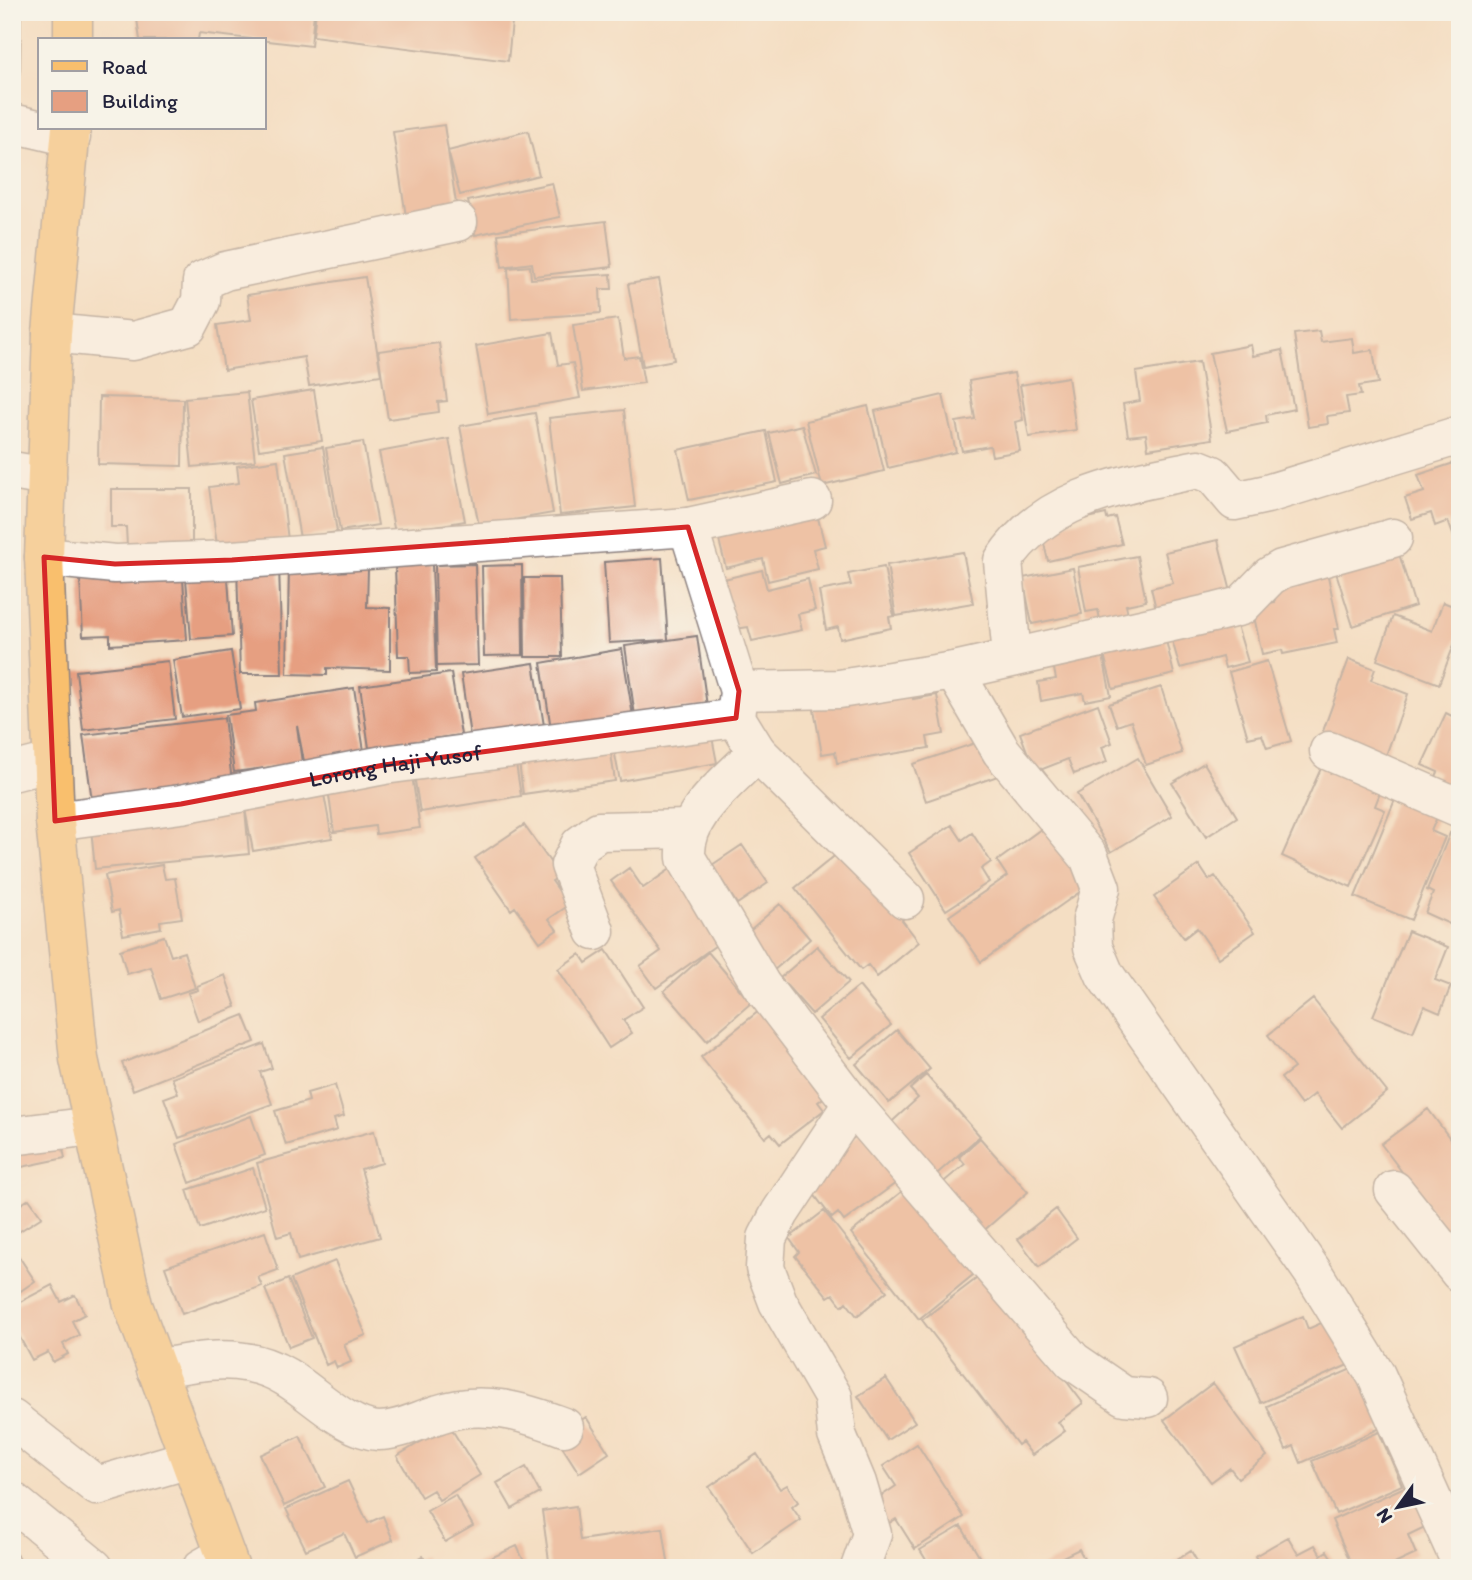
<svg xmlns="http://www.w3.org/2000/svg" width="1472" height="1580" font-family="Itim,sans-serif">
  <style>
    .building { fill: #e69f81 }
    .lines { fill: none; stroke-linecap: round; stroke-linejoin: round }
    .minor-casing { stroke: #8b807f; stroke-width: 41 }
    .major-casing { stroke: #8b807f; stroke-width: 41 }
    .minor { stroke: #fff; stroke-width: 38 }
    .major { stroke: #f9bf6d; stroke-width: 38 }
    .marked { fill: none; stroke: #d62828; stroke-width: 5; stroke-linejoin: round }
    .labels { text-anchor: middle; stroke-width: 5; stroke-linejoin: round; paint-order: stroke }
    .street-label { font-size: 23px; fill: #22223b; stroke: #f7f3e8 }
  </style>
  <rect width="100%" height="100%" fill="#f7f3e8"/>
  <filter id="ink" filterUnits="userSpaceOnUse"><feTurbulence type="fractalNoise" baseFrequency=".0143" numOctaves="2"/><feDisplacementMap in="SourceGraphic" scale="14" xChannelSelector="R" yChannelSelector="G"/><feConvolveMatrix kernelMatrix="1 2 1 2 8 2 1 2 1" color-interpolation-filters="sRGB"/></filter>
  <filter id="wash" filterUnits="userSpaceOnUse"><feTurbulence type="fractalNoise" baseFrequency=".00686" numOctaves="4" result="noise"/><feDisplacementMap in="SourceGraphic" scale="28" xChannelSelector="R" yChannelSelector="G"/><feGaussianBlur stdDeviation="1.57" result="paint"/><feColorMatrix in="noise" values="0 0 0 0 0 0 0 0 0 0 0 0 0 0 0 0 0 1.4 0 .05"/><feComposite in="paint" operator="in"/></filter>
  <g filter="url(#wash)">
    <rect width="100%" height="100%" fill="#f4dec3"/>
    <g id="blocks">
      <path class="building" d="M12 12H21L20 74 12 75Z
        M136 12H314L311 46 199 33 198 40H140Z
        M316 12H513L508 61 313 36Z
        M1260 12H1283V13L1262 20Z
        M444 125 458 216 407 223 393 132Z
        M528 131 539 175 460 195 448 151Z
        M552 183 560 217 475 235 468 201Z
        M606 221 612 267 534 276 532 263 502 267 498 234Z
        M530 266 531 279 611 274 612 289H600L601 313 511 319 508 268Z
        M365 277 381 375 309 386 304 357 224 370 217 325 251 320 247 295Z
        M659 279 674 360 643 366 628 284Z
        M618 319 624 358 639 356 644 383 583 391 573 325Z
        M1319 331 1321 342 1352 338 1354 353 1373 350 1378 383 1359 386 1361 395 1346 397 1349 413 1327 416 1328 424 1308 427 1294 334Z
        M552 333 558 365 573 363 580 398 488 414 476 346Z
        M439 343 447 401 438 402 439 412 388 419 378 351Z
        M1251 345 1253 356 1282 350 1294 409 1266 415 1267 423 1227 431 1210 353Z
        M1199 362 1212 439 1148 449 1146 434 1128 436 1123 404 1140 401 1136 372Z
        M1014 373 1023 420 1015 422 1020 451 992 456 990 446 962 451 956 422 975 419 969 381Z
        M1068 377 1076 430 1029 437 1020 385Z
        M314 390 322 441 259 450 251 400Z
        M247 392 255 461 192 467 185 398Z
        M943 395 956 452 888 468 875 411Z
        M99 397 183 399 182 466 98 464Z
        M868 406 884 471 822 486 806 421Z
        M624 410 635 507 560 515 549 418Z
        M535 413 553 513 479 526 460 426Z
        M802 425 816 475 782 484 769 433Z
        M766 431 777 482 689 500 678 450Z
        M449 439 465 521 395 533 379 452Z
        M363 442 378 525 340 531 326 448Z
        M323 447 337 532 300 538 285 453Z
        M278 460 288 540 217 545 209 487 239 483 237 466Z
        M1460 461V539L1455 540 1448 521 1435 526 1431 513 1412 519 1405 498 1424 492 1418 475Z
        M111 489H192V545L127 546 126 527H111Z
        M803 510 806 521 818 518 825 546 813 549 818 569 768 581 763 559 726 568 715 524Z
        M1106 514 1107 519 1115 517 1122 544 1048 561 1042 535 1061 524Z
        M1218 540 1233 600 1158 617 1151 588 1173 583 1165 552Z
        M1397 547 1415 606 1353 626 1334 566Z
        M963 552 973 603 896 616 887 565Z
        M1137 556 1146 601 1126 605 1129 619 1101 624 1098 610 1086 612 1078 567Z
        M662 558 668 640 609 643 604 562Z
        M227 564 232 636 191 639 185 567Z
        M279 564 282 674H240L237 565Z
        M432 564 436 672 410 673 409 656H398L395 565Z
        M475 564 478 665 437 666 435 565Z
        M522 565 523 655 484 656 482 566Z
        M289 566 368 568 367 607 390 608V670L327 668V675L287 674Z
        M884 567 894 616 889 617 891 628 840 639 838 627 826 630 819 591 851 585 848 574Z
        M1073 568 1082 614 1032 624 1023 578Z
        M762 570 767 589 808 579 815 610 798 614 802 630 752 641 748 627 735 629 724 579Z
        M1328 576 1339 629H1334L1337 643 1283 654 1282 650 1262 654 1252 607 1275 602 1272 587Z
        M80 578 183 579 187 640 110 645V635L83 636Z
        M524 578H560L562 657H525Z
        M1443 602 1460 609V629L1439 684 1377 660 1393 616 1432 631Z
        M1234 615 1248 662 1225 668 1222 657 1180 668 1170 633Z
        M1164 632 1174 674 1113 689 1102 647Z
        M697 636 707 706 635 716 625 646Z
        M1101 646 1111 696 1085 701 1083 693 1041 701 1038 682 1056 679 1053 664Z
        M622 649 633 716 551 729 541 663Z
        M231 651 240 709 182 717 173 660Z
        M1349 659 1375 669 1371 680 1408 694 1385 758 1322 734Z
        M168 661 175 719 83 730 76 671Z
        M1267 661 1291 741 1267 748 1262 735 1248 738 1229 672Z
        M534 663 545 732 471 743 461 674Z
        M451 673 461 735 369 748 360 686Z
        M1161 687 1182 753 1146 765 1131 721 1117 726 1109 704Z
        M354 688 364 751 304 761 297 726 302 763 234 772 226 715 256 711 255 703Z
        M911 688 913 699 937 695 944 734 927 737 929 748 837 763 835 752 822 754 813 704Z
        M1098 704 1112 743 1102 747 1107 762 1074 774 1068 759 1035 772 1020 733Z
        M1446 713 1460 720V795L1433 783 1438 772 1422 765Z
        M708 716 717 763 620 781 611 734Z
        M224 718 232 781 93 808 83 735Z
        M608 733 615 781 523 794 517 746Z
        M984 740 998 776 926 801 913 764Z
        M513 745 521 796 420 812 412 762Z
        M1138 758 1172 816 1111 852 1077 794Z
        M410 763 420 828 376 834 375 826 334 832 326 774Z
        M1204 763 1237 817 1206 837 1172 783Z
        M1322 766 1380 793 1375 806 1385 810 1351 887 1282 856Z
        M321 778 332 838 253 851 245 809 249 854 95 869 90 818Z
        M1396 797 1438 815 1431 831 1445 837 1411 920 1355 897Z
        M1048 824 1091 884 981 962 949 916 1007 876 997 861Z
        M524 825 560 876 552 881 569 905 549 919 557 930 540 942 515 907 511 910 475 858Z
        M952 825 962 840 972 833 991 862 981 869 989 882 946 910 909 853Z
        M1460 829V918L1456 927 1425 913 1433 893 1427 890 1450 833 1456 836Z
        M742 845 768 883 737 904 712 865Z
        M848 845 906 916 902 920 919 942 877 977 868 965 861 970 795 888Z
        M162 865 165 879 175 878 182 918 160 921 161 928 123 935 119 910 112 912 105 875Z
        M1199 865 1209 880 1215 876 1255 932 1218 958 1197 928 1184 938 1154 897Z
        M675 866 726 938 656 988 640 966 661 951 611 881 629 868 643 888Z
        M780 904 810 939 773 971 743 936Z
        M1408 931 1448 947 1435 980 1451 986 1440 1013 1424 1006 1413 1032 1373 1016Z
        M164 936 171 956 184 952 195 988 161 999 151 967 127 974 120 950Z
        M817 946 849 982 812 1014 780 978Z
        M606 950 643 1007 623 1020 632 1033 609 1048 558 969 580 954 586 963Z
        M708 952 751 1003 707 1041 664 991Z
        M225 975 236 1007 198 1021 188 993 198 990 197 986Z
        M859 986 891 1025 851 1058 819 1019Z
        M1313 999 1387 1092 1342 1128 1315 1094 1301 1105 1281 1078 1294 1068 1268 1035Z
        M764 1007 831 1092 818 1102 824 1110 780 1144 771 1133 765 1138 701 1057Z
        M244 1015 255 1042 133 1090 122 1063Z
        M897 1030 930 1069 889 1103 856 1064Z
        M264 1044 272 1068 260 1072 272 1104 179 1138 164 1098 178 1093 172 1078Z
        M926 1075 980 1136 931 1179 885 1128 918 1098 910 1089Z
        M335 1085 344 1116 334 1119 337 1130 286 1145 275 1111 309 1101 307 1093Z
        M1428 1109 1460 1152V1249L1381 1144Z
        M251 1116 265 1155 190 1183 176 1144Z
        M864 1130 900 1180 844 1221 838 1213 832 1218 810 1189 808 1173Z
        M59 1131 65 1158 12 1169V1141Z
        M374 1131 382 1163 361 1169 380 1237 298 1260 291 1233 277 1237 257 1163Z
        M980 1138 1028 1192 981 1233 940 1185 965 1164 959 1157Z
        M253 1168 265 1207 200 1229 187 1190Z
        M911 1184 979 1270 919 1319 851 1233Z
        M29 1199 42 1217 12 1236V1210Z
        M1056 1209 1077 1238 1039 1267 1018 1239Z
        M824 1211 887 1291 857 1316 846 1302 842 1306 833 1294 828 1297 795 1256 799 1252 789 1238Z
        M265 1232 278 1270 258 1277 262 1286 182 1314 165 1267Z
        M16 1252 35 1281 12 1297V1254Z
        M335 1261 366 1335 344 1344 351 1362 337 1368 334 1361 326 1365 291 1279Z
        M984 1273 1083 1403 1058 1422 1065 1431 1032 1455 1022 1442 1018 1445 922 1320Z
        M288 1279 312 1338 289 1347 265 1289Z
        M52 1285 61 1302 75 1295 85 1314 72 1321 79 1335 63 1344 68 1354 53 1362 48 1352 32 1360 12 1323V1306Z
        M1303 1316 1308 1329 1335 1317 1355 1362 1261 1403 1235 1346Z
        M1356 1367 1383 1427 1301 1463 1294 1446 1286 1450 1267 1406Z
        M886 1378 915 1422 887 1440 858 1396Z
        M1213 1383 1267 1456 1238 1478 1230 1468 1211 1482 1164 1420Z
        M586 1417 609 1453 579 1473 556 1437Z
        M449 1425 480 1475 439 1500 433 1490 421 1497 397 1456Z
        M1379 1432 1402 1485 1336 1514 1312 1461Z
        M300 1436 325 1487 284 1506 260 1455Z
        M917 1444 964 1517 915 1549 896 1519 886 1525 871 1503 896 1486 883 1466Z
        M757 1454 780 1489 787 1485 798 1502 792 1507 801 1520 753 1553 709 1487Z
        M526 1467 540 1493 512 1509 497 1483Z
        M348 1481 368 1523 383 1516 393 1540 355 1557 344 1533 306 1550 286 1509Z
        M1411 1484 1429 1525 1408 1535 1416 1554 1386 1568H1353L1332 1520Z
        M455 1495 473 1526 445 1542 427 1511Z
        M576 1506 580 1540 663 1528 669 1568H550L542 1511Z
        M961 1526 986 1568H931L920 1550Z
        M1288 1537 1298 1554 1315 1545 1321 1555 1327 1551 1338 1568H1262L1255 1556Z
        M517 1546 527 1568H473V1566Z
        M1079 1549 1089 1568H1040Z
        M12 1550 28 1568H12Z
        M1191 1551 1201 1568H1165Z
        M423 1556 429 1568H400Z"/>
    </g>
  </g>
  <g filter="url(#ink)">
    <use href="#blocks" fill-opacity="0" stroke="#8b807f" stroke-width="2"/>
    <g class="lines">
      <defs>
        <g id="minor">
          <path d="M12 123 71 137"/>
          <path d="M52 333 133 341 188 326 201 301 202 281 225 271 458 222"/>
          <path d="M12 471 47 477"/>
          <path d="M688 527 812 500"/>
          <path d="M44 557 115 564 232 560 688 527 739 691 736 718 757 752C729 782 683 813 686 858L761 985 852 1104 1073 1361 1124 1396 1148 1398"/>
          <path d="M1012 656 1003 561C1046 495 1127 484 1198 469L1213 475 1235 501 1267 494 1460 435"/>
          <path d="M954 671 1001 751 1089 857 1101 888 1092 920 1093 947 1105 975 1312 1271 1376 1375 1460 1561"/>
          <path d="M739 691 839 689 954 671 1217 612 1241 606 1270 576 1282 569 1393 538"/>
          <path d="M1329 751 1460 808"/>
          <path d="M757 752 905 899"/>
          <path d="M12 772 51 762"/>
          <path id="s1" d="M55 821 181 804 384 765 736 718"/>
          <path d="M595 931 570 865 580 845 599 831 689 829"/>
          <path d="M852 1104 780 1213 767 1238 765 1268 778 1302 833 1397 837 1435 857 1483 872 1534 860 1568"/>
          <path d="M12 1136 93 1126"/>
          <path d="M1394 1190 1460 1273"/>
          <path d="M156 1369C201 1360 245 1352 286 1377 312 1392 346 1429 378 1431 399 1431 419 1420 439 1414 482 1399 524 1412 564 1427"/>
          <path d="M12 1419 97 1486 189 1459"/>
          <path d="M12 1501 94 1568"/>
          <path d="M202 1568 225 1555"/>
        </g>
        <path id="major" d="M73 40V12
          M71 128 52 333 44 557 55 821 79 1059 133 1305 230 1568"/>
      </defs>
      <use href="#minor" class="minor-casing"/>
      <use href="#major" class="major-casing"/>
      <use href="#minor" class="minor"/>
      <use href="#major" class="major"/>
    </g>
  </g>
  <path d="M0 0H1472V1580H0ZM688 527 739 691 736 718 384 765 181 804 55 821 44 557 115 564 232 560Z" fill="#f4dec3" fill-opacity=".55" fill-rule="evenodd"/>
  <path class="marked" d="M688 527 739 691 736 718 384 765 181 804 55 821 44 557 115 564 232 560Z"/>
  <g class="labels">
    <g class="street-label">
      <text dy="8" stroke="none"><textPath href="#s1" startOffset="345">Lorong Haji Yusof</textPath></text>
    </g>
  </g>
  <rect width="1472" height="1580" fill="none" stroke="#f7f3e8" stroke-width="42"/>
  <rect x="38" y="38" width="228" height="91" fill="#f7f3e8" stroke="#a29fa3" stroke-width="2"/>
  <rect x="52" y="61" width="35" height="10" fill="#f9bf6d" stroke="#a29fa3" stroke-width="2"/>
  <text x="102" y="74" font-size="21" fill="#22223b">Road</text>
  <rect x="52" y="91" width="35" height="21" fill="#e69f81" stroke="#a29fa3" stroke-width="2"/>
  <text x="102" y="108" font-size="21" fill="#22223b">Building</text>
  <g transform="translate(1398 1507) rotate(237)" stroke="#f7f3e8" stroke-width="5" paint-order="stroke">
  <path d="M0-5L12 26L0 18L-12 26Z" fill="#22223b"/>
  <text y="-10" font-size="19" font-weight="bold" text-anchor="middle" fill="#22223b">N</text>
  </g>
</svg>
